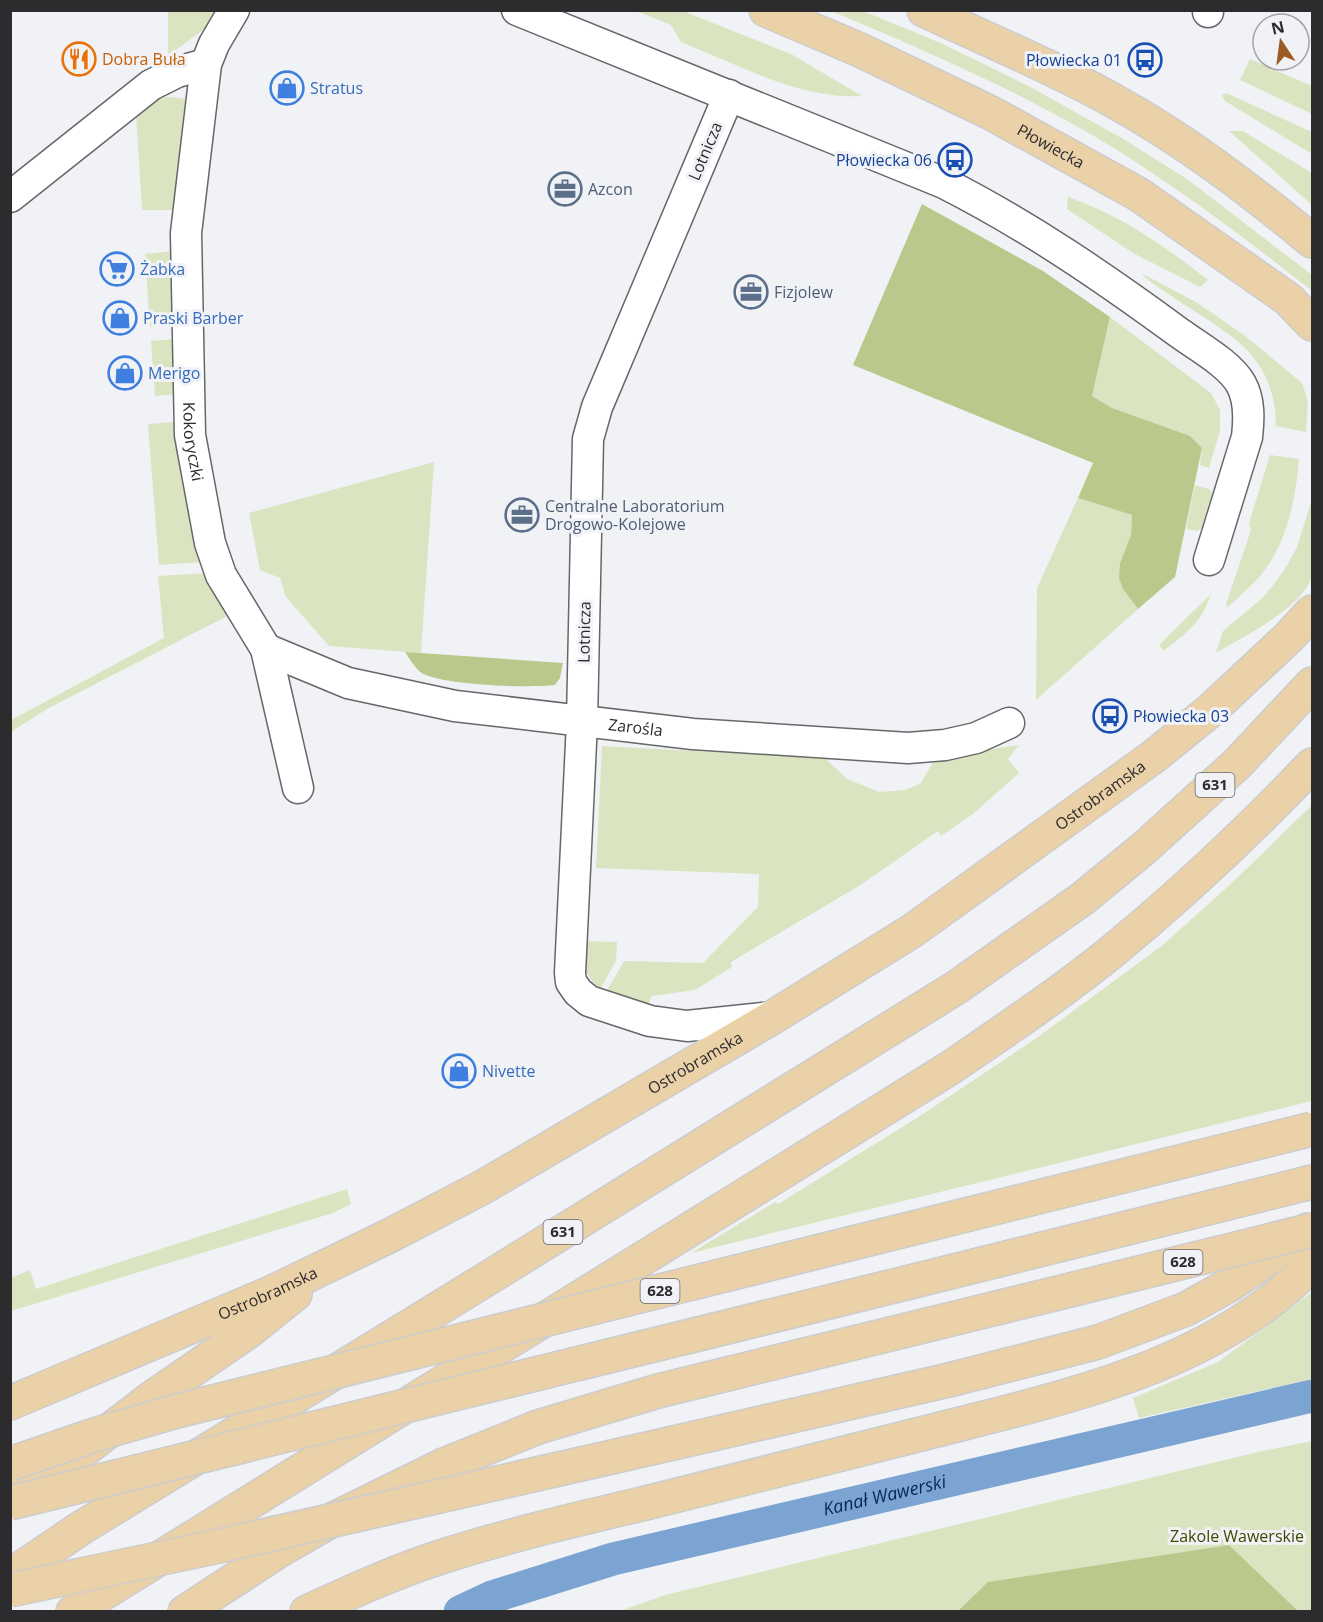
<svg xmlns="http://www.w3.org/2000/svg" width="1323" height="1622" font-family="'Open Sans',sans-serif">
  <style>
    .green { fill: #dbe4c0 }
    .forest { fill: #bbc88c }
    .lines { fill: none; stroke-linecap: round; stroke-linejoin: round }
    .canal { stroke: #7ca4d2; stroke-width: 33 }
    .minor-casing { stroke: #66676a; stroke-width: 33 }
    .major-casing { stroke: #cccccd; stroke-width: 36 }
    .minor { stroke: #fff; stroke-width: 30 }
    .major { stroke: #ebd1a8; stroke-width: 33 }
    .major-bridge-casing { stroke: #cccccd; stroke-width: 36; stroke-linecap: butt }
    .major-bridge { stroke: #ebd1a8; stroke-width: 33 }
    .labels { text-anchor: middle; stroke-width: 6; stroke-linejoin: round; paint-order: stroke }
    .shield { fill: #f1f2f6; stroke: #67676a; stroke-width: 1.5 }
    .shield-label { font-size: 15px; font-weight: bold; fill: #2c2c2e }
    .food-label { font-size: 16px; fill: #c56008; stroke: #f1f2f6; text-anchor: start }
    .transit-label { font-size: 16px; fill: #164399; stroke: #f1f2f6; text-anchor: end }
    .shop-label { font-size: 16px; fill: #366cbe; stroke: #f1f2f6; text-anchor: start }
    .street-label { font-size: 16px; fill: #2c2c2e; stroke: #f1f2f6 }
    .service-label { font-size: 16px; fill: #4e5e75; stroke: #f1f2f6; text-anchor: start }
    .park-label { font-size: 16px; fill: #3e4800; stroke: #f1f2f6 }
    .water-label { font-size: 18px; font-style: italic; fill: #012b56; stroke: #f1f2f6 }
  </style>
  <rect width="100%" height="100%" fill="#f1f2f6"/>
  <path class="green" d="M168 11H214L208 26 168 56Z
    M636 11H683L791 54 862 96C802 100 736 64 681 42L671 25Z
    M831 11H863L943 44 1034 89 1125 140 1187 179 1312 275V291C1249 241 1185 193 1117 150 1026 94 929 52 831 11Z
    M1250 59 1312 86V114L1240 80Z
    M1226 93 1312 132V154L1225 101 1222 95Z
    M171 97 185 99 188 113 174 210H142L136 115 159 98Z
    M1229 131H1243L1312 173V205Z
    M1068 197C1121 215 1164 246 1208 280L1200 287 1133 253 1067 209Z
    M172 251 174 323 150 327 145 254Z
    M1141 273 1196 302 1244 335 1302 383 1308 401 1306 432 1276 426C1275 352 1227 334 1173 297 1163 290 1147 281 1141 273Z
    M1110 317 1211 393 1220 410V431L1209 468 1200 465 1202 448 1112 408 1092 396Z
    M174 339 175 394 155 396 151 341Z
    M175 422 202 562 159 565 148 424Z
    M1270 455 1299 459C1296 499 1287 543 1261 575 1251 587 1238 597 1227 608L1226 604 1251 530 1249 523Z
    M434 462 421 653 329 646 286 597 280 578 260 570 249 513Z
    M1195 485 1209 489 1212 493 1201 529 1197 531 1186 529Z
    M1078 498 1132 515 1131 535 1120 563 1123 589 1138 609 1036 700 1037 588Z
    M1311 502C1312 519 1316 560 1312 576 1303 608 1244 636 1216 653L1223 631 1260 600 1272 587 1288 564 1297 547Z
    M206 573 229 615 47 709 11 732V720L164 638 158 576Z
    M1211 594C1201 624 1187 632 1164 651L1159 645Z
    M1019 745 1008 759 1019 773 973 814 941 836 938 831 862 884 731 962 732 967 695 990 652 996 648 1005 606 992 624 961 703 963 758 907 759 874 596 868 602 746 825 758 847 779 879 792 905 790 920 784 932 764 942 756Z
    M1312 805V1101L691 1253 775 1202 778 1204 920 1116 1038 1037 1164 944 1236 879Z
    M585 941 617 942 616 961 600 989C582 973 584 964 585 941Z
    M347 1189 351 1204 333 1213 11 1311V1278L30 1270 36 1289Z
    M1312 1292V1379L1139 1418 1133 1398 1218 1362Z
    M1312 1441V1611L617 1612 665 1595 1258 1452Z"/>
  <path class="forest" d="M922 204 1043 271 1110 317 1092 396 1112 408 1190 436 1202 448 1175 577 1138 609 1123 589 1119 578 1120 563 1131 535 1132 515 1078 498 1093 463 853 365Z
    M405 652 421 653 563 663 560 678 555 685C531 688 436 686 419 671 414 666 409 658 405 652Z
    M1229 1545 1298 1611H958L988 1582Z"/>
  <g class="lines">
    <path class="canal" id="s1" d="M460 1612 492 1597 613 1559 1312 1396"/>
    <defs>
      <g id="minor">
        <path id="s2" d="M234 10 214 44 206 64 186 233 190 435 210 543 221 575 266 649 298 788"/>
        <path d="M517 10 944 183C1027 225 1103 277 1178 332 1197 346 1230 364 1241 384 1250 400 1249 420 1247 437L1209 560"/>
        <path d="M1208 12V10"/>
        <path d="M729 95 597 407 588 439 582 722 570 973 571 982 578 992 589 1001 650 1021 687 1026 773 1017"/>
        <path d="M10 197 151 85 177 72 206 64"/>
        <path id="s3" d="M266 649 348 683 455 706 693 734 908 748 945 745 976 738 1009 723"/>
      </g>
      <g id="major">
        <path id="s4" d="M766 10 860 50 991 113 1138 194 1288 299 1312 324"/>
        <path d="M924 10C988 40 1053 67 1114 101 1185 140 1250 190 1312 241"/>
        <path d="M906 1283 1312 1182"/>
        <path id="s5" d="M10 1403 273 1292 389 1236 483 1187 773 1017 912 931 1153 757 1211 710 1289 637 1312 612"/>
        <path d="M612 1457 949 1380 1098 1342 1186 1309 1231 1284 1308 1230"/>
        <path d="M10 1499 88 1447 153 1397 249 1331 295 1294"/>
        <path d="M10 1576 81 1528 485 1280 957 987 1082 899 1143 849 1237 764 1312 684"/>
        <path d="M73 1612 950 1068C1004 1031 1058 995 1109 954 1181 895 1248 832 1312 765"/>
        <path d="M185 1612 283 1548 332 1520 444 1465 538 1427 658 1391 1054 1294"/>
        <path d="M307 1612C353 1591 399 1570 447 1555 513 1534 582 1518 650 1502 739 1480 828 1458 917 1435 1055 1399 1209 1371 1312 1264"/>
      </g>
    </defs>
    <use href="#minor" class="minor-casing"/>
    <use href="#major" class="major-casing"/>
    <use href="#minor" class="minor"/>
    <use href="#major" class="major"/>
    <defs>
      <path id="major-bridge" d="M1054 1294 1312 1230
        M10 1464 97 1434 177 1411 1312 1129
        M10 1503 906 1283
        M10 1590 219 1546 612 1457"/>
    </defs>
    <use href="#major-bridge" class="major-bridge-casing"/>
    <use href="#major-bridge" class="major-bridge"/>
  </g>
  <defs>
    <symbol id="restaurant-ring" viewBox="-11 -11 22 22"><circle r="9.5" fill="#f1f2f6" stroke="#e8710a" stroke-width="1.5"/><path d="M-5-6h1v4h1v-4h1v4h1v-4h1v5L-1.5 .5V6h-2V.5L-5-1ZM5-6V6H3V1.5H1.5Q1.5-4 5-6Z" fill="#e8710a"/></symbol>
    <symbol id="bus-ring" viewBox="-11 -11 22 22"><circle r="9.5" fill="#f1f2f6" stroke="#1a4fb4" stroke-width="1.5"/><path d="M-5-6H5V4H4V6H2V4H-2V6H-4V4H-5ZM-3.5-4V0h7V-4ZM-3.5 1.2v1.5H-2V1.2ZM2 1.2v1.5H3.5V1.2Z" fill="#1a4fb4"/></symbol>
    <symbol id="shop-ring" viewBox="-11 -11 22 22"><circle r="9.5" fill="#f1f2f6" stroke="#3f7fe0" stroke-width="1.5"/><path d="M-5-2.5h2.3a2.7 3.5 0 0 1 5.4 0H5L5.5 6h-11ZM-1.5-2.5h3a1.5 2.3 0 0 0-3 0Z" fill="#3f7fe0"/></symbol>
    <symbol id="office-ring" viewBox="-11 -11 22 22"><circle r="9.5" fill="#f1f2f6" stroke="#5c6f8a" stroke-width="1.5"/><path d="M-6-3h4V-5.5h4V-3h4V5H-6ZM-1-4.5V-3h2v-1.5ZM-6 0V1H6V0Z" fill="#5c6f8a"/></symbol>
    <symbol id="supermarket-ring" viewBox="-11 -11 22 22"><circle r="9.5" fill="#f1f2f6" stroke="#3f7fe0" stroke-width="1.5"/><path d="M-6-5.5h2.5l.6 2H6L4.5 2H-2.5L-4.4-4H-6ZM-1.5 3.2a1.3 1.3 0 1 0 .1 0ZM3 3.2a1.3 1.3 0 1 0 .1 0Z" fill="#3f7fe0"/></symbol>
  </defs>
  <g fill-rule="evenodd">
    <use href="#restaurant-ring" x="60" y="40" width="38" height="38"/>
    <use href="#bus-ring" x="1126" y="41" width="38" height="38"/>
    <use href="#shop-ring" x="268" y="69" width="38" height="38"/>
    <use href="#bus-ring" x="936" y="141" width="38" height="38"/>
    <use href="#office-ring" x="546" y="170" width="38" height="38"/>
    <use href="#supermarket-ring" x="98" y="250" width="38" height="38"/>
    <use href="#office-ring" x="732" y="273" width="38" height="38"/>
    <use href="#shop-ring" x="101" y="299" width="38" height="38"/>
    <use href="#shop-ring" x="106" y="354" width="38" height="38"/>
    <use href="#office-ring" x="503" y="496" width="38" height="38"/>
    <use href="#bus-ring" x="1091" y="697" width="38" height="38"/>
    <use href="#shop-ring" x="440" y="1052" width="38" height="38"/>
  </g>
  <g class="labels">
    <g class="shield">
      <rect x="1195.5" y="773" width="39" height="24" rx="4.5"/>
      <rect x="543.5" y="1220" width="39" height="24" rx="4.5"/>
      <rect x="1163.5" y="1250" width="39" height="24" rx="4.5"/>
      <rect x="640.5" y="1279" width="39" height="24" rx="4.5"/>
    </g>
    <g class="shield-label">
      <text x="1215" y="790">631</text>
      <text x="563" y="1237">631</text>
      <text x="1183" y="1267">628</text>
      <text x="660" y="1296">628</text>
    </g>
    <g class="food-label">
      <text x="102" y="65">Dobra Buła</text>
    </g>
    <g class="transit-label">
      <text x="1122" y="66">Płowiecka 01</text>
      <text x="932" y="166">Płowiecka 06</text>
      <text x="1133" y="722" text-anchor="start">Płowiecka 03</text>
    </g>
    <g class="shop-label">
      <text x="310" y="94">Stratus</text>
      <text x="140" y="275">Żabka</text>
      <text x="143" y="324">Praski Barber</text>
      <text x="148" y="379">Merigo</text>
      <text x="482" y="1077">Nivette</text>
    </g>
    <g class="street-label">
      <text dy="6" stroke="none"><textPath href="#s4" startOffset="316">Płowiecka</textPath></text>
      <text transform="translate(705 151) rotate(-67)" y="6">Lotnicza</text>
      <text dy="6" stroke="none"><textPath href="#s2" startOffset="440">Kokoryczki</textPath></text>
      <text transform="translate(584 632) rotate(-89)" y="6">Lotnicza</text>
      <text dy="6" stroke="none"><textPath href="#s3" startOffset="380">Zarośla</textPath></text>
      <text dy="6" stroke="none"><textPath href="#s5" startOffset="1252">Ostrobramska</textPath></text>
      <text dy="6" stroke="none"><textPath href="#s5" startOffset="766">Ostrobramska</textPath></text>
      <text dy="6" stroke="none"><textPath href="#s5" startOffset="280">Ostrobramska</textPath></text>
    </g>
    <g class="service-label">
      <text x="588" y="195">Azcon</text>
      <text x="774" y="298">Fizjolew</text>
      <text x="545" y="512">Centralne Laboratorium<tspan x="545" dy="18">Drogowo-Kolejowe</tspan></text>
    </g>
    <g class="park-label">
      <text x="1237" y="1542">Zakole Wawerskie</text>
    </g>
    <g class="water-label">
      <text dy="6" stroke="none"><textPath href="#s1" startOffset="441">Kanał Wawerski</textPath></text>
    </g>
  </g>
  <rect width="1323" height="1622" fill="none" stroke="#2c2c2e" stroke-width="24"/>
  <g transform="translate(1281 42) rotate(347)"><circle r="28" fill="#f1f2f6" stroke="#a2a3a6" stroke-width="1.5"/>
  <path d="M0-4.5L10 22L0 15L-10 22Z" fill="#9c5d24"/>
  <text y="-9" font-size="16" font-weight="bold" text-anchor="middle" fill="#2c2c2e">N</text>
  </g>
</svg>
